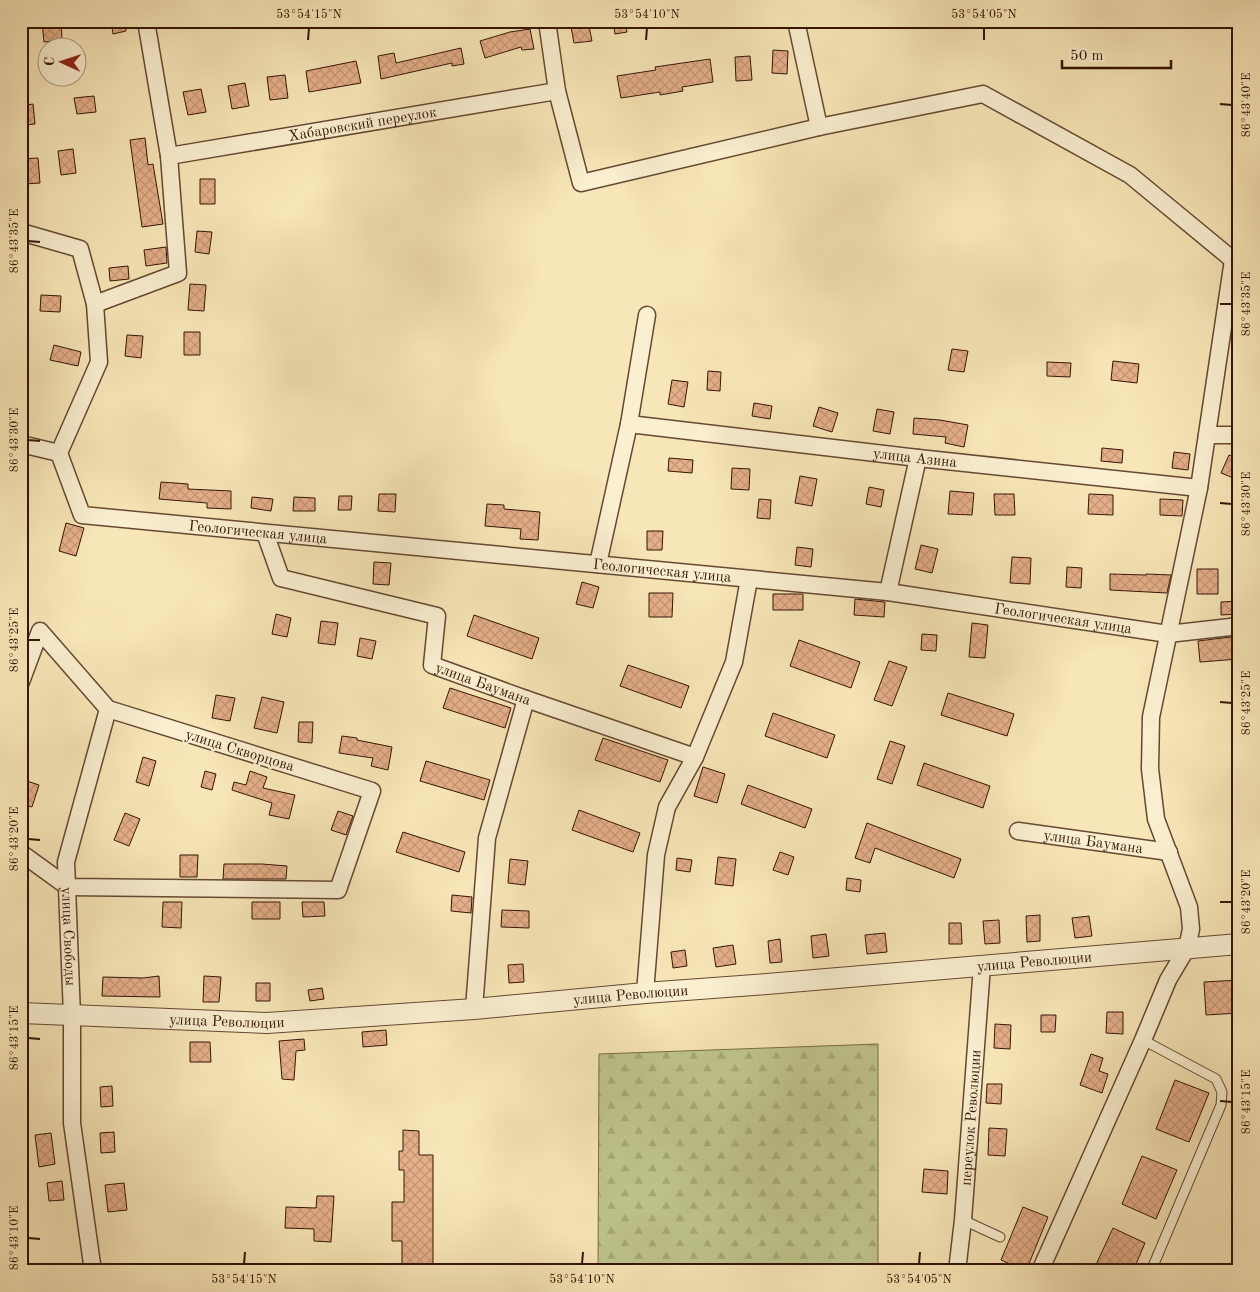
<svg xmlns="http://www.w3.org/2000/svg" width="1260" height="1292" font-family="'Old Standard TT',serif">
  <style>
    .forest { fill: url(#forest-firs); stroke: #7a6c49 }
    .building { fill: url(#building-cross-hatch); stroke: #351405 }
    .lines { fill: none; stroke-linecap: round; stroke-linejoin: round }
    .service-casing { stroke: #664832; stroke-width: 11 }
    .minor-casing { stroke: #664832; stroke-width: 19 }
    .tertiary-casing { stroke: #664832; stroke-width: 22 }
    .service { stroke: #faefd0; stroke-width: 9 }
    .minor { stroke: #faefd0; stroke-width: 16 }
    .tertiary { stroke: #faefd0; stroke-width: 20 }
    .ticks { fill: none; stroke: #351405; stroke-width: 2 }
    .labels { text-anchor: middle; stroke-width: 4; stroke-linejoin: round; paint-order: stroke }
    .street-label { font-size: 15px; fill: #351405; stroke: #faefd0 }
    .neatline { fill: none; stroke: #351405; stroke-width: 2 }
    .ticks-label { font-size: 12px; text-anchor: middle; fill: #351405 }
  </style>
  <defs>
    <pattern id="forest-firs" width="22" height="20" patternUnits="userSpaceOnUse" patternTransform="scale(1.25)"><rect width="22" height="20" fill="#bfc48d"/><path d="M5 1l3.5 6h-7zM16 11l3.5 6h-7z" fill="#a5a878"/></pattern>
    <pattern id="building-cross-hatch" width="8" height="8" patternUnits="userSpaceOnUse" patternTransform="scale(1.25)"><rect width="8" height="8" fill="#e5af89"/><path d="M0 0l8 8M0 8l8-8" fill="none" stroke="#c59675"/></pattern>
  </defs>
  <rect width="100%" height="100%" fill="#f7e6b7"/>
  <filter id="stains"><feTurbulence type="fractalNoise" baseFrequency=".004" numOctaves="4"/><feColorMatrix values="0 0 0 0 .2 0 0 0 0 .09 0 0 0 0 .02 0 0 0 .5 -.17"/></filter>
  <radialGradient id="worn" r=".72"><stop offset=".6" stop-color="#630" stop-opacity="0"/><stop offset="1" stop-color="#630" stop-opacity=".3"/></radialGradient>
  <path class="forest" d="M878 1044V1271H598L599 1054Z"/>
  <path class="building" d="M61 21 62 40 44 42 42 22Z
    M111 21H125L126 31 113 34Z
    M570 21H588L592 41 574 43Z
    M613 21H625L627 32 615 34Z
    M530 29 534 49 522 50 521 47 485 58 480 41 510 32Z
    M461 48 464 64 452 66V63L381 79 378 56 394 53 396 63Z
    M773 50 788 51 787 74 772 73Z
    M750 56 752 80 736 81 735 57Z
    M710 59 713 82 682 87 683 91 660 95V92L621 98 617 76 656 70 655 67Z
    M356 61 361 83 309 92 306 71Z
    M285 75 288 98 270 100 267 77Z
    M245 83 249 106 232 109 228 86Z
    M201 89 206 112 188 115 183 92Z
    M94 96 96 112 77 114 74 98Z
    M33 104 35 124 24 125 21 106Z
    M145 138 148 165 153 164 163 224 142 227 130 140Z
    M73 149 76 173 61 175 58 151Z
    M38 158 40 183 24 184 21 159Z
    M200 179H215V204H200Z
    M197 231 212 232 209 254 195 252Z
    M166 247 167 263 146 266 144 250Z
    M128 266 129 279 110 281 109 268Z
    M190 284 206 285 204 311 188 310Z
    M41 295 61 296 60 312 40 311Z
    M184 332H200V355H184Z
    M127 335 143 336 141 358 125 356Z
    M54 345 81 352 78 366 50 360Z
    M952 349 968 351 964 372 948 370Z
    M1113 361 1139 364 1137 383 1111 380Z
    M1047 362 1071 363 1070 377 1047 376Z
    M708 371 721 372 720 391 707 390Z
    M672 380 688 382 684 407 668 404Z
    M754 403 772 406 770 419 752 416Z
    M819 407 838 413 832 432 813 426Z
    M877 409 894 412 890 434 873 431Z
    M914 418 940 420 968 425 964 447 945 443 946 437 913 434Z
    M1102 448 1123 450 1122 463 1101 461Z
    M1174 452 1190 454 1188 470 1172 468Z
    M1229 455 1239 459V472L1236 479 1221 473Z
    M669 458 693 460 692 473 668 471Z
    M732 468 750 469 749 490 731 489Z
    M800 476 817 479 812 506 795 503Z
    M161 482 188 484V489L231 491V509L207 508V503L159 499Z
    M869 487 884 490 881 507 866 504Z
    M950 491 974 493 972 515 948 514Z
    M379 494H396L395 512 378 511Z
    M994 494H1014L1015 515H995Z
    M1089 494 1113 495V515L1088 514Z
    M339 496H352L351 510H338Z
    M252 497 273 499 271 511 251 508Z
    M294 497 315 498V511H293Z
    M759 499 771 500 770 519 757 518Z
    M1160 499 1183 500 1182 516 1160 515Z
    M487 504 504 505V509L540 512 538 540 520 539 521 529 485 526Z
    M66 523 84 528 76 556 59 551Z
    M647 531H663L662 550H647Z
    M921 545 938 549 932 573 915 569Z
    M797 547 813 549 811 567 795 565Z
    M1012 557 1031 558 1030 584 1010 583Z
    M374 562 391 563 389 585 373 584Z
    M1067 567 1082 568 1081 588 1066 587Z
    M1197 569H1218V594H1197Z
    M1110 574 1146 575V574L1171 575 1167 593 1110 590Z
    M582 582 599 587 593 608 576 604Z
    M649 593H673L672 617H649Z
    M773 594H803V610H773Z
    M855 599 885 602 884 617 854 615Z
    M1239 601V614L1221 615V602Z
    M276 614 291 618 287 637 272 634Z
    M474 615 539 638 532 659 467 636Z
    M321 621 338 623 335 645 318 643Z
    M972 623 988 625 985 658 969 657Z
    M922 634 937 635 936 651 921 650Z
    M1239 636V659L1200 662 1198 641Z
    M360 638 376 641 372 659 357 656Z
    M799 640 860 662 851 688 790 666Z
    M889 661 907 667 892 706 874 700Z
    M628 665 689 686 681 708 620 686Z
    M450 688 511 708 505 728 443 708Z
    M948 693 1014 714 1007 736 941 715Z
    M216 695 235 698 230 721 212 718Z
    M262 697 284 702 277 733 254 728Z
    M773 713 835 735 827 758 765 736Z
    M299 722H313L312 743 298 742Z
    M342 736 357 738V740L392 747 388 770 371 766 373 758 339 753Z
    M603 738 668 760 660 782 595 760Z
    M890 741 905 746 892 784 877 779Z
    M143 757 156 761 149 786 136 782Z
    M426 761 490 780 484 800 420 781Z
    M924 763 990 786 983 808 917 785Z
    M703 767 725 774 717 803 694 796Z
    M205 771 216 774 212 790 201 787Z
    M250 771 267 777 263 788 295 795 289 819 269 815 272 803 232 790 234 782 246 785Z
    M21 779 39 785 32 807 21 804Z
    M748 785 812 809 805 828 741 804Z
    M579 810 640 833 633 852 572 830Z
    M338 811 353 816 346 835 331 830Z
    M125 813 140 819 129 846 114 840Z
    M867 823 961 859 954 878 875 848 870 863 855 858Z
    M403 832 465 852 459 872 396 852Z
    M780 852 794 857 788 875 773 870Z
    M180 855H198L197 877H180Z
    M718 857 736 859 733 886 715 884Z
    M677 858 692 860 690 872 676 870Z
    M510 859 528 861 525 885 508 883Z
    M224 864H262L287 866 286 879H223Z
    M847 878 861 880 860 892 846 890Z
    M452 895 472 897 471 913 451 911Z
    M163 902H182L181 928 162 927Z
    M252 902H280V919H252Z
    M302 902H324L325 916 303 917Z
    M502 910 529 911V928L501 927Z
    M1040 915V941L1027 942 1026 916Z
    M1089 916 1092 936 1075 938 1072 918Z
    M999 920 1000 943 985 944 983 921Z
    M949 923H961L962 944H949Z
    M885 933 887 952 867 954 865 935Z
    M826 934 829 956 813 958 811 936Z
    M780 939 782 962 770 963 768 941Z
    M733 945 736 964 716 967 713 948Z
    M685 950 687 966 673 968 671 952Z
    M523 964 524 982 509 983 508 965Z
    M159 976 160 997 102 996 103 977 143 978Z
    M204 976 221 977 219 1002H203Z
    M1239 980V1013L1206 1015 1204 982Z
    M256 983H270V1001H256Z
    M322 988 324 999 310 1001 308 990Z
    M1107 1012H1123V1034L1106 1033Z
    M1041 1015H1056L1055 1032H1041Z
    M995 1024 1011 1025 1010 1049 994 1048Z
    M386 1030 387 1045 363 1047 362 1032Z
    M304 1039 305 1050 296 1051 294 1080 282 1079 279 1041Z
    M190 1042H210L211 1062H190Z
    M1091 1054 1103 1058 1099 1071 1108 1074 1102 1093 1080 1085Z
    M1175 1080 1209 1093 1189 1142 1156 1129Z
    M987 1084H1002L1001 1104 986 1103Z
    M112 1086 113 1106 101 1107 100 1087Z
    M989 1128 1007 1129 1005 1156 988 1155Z
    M403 1130 419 1131V1155H433V1271H402V1241H392V1202H404V1170H399V1151H403Z
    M114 1132 115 1152 101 1153 100 1133Z
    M51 1133 55 1164 39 1167 35 1135Z
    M1142 1156 1177 1170 1156 1219 1122 1204Z
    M924 1169 948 1171 947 1194 922 1192Z
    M62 1181 64 1200 49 1201 47 1183Z
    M124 1183 127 1210 108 1212 105 1185Z
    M317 1196H334L331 1242 314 1241V1229L285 1228 286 1207 316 1208Z
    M1023 1207 1048 1217 1026 1271 1001 1260Z
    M1113 1228 1145 1243 1133 1271H1093Z"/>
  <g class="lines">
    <defs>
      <path id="service" d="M1143 1040 1216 1079 1222 1092 1221 1105 1151 1271
        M963 1220 1000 1237"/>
      <g id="minor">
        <path d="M547 21 557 91 581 183 819 127 796 21"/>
        <path d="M819 127 983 94 1130 175 1233 260"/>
        <path id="s1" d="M169 156 557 91"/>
        <path d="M21 232 80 249 95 304 178 273 169 156 146 21"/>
        <path id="s2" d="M629 424 918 458 1199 488"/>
        <path d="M1207 435H1239"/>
        <path id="s3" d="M21 444 59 453 82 515 888 592 1168 634 1239 626"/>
        <path d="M59 453 99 362 95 304"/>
        <path id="s4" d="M265 533 281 578 437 616 432 665 526 699 695 757"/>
        <path d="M598 564 629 424 647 315"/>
        <path d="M888 592 918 458"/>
        <path id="s5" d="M21 682 40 631 108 709 66 862 72 1016V1123L93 1271"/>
        <path id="s6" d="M1018 831 1169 852"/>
        <path d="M21 853 68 887 338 890 372 791 108 709"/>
        <path d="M645 993 656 855 667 807 695 757 734 662 749 579"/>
        <path d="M474 1009 487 838 526 699"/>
        <path id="s7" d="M957 1271 963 1220 982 966"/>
        <path d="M1040 1271 1143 1040 1168 980 1187 948 1191 929 1189 907 1156 819 1150 769 1151 717 1199 488 1233 260 1239 252"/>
      </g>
      <g id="tertiary">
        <path id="s8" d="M21 1013 267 1023 474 1009 645 993 767 984 1239 944"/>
      </g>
    </defs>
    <use href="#service" class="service-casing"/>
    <use href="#minor" class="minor-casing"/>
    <use href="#tertiary" class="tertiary-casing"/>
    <use href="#service" class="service"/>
    <use href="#minor" class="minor"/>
    <use href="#tertiary" class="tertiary"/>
  </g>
  <path class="ticks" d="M308 40 309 28M646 40 647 28M984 40V28M1220 104 1232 105M28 241 40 242M1220 304H1232M28 440 40 441M1220 503 1232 504M28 640H40M1220 702 1232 703M28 839 40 840M1220 902H1232M28 1038 40 1039M1220 1101 1232 1102M28 1238 40 1239M244 1264 245 1252M582 1264 583 1252M919 1264 920 1252"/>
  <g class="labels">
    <g class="street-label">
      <text dy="5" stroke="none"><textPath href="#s1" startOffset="196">Хабаровский переулок</textPath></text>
      <text dy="5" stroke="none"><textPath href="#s2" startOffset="288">улица Азина</textPath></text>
      <text dy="5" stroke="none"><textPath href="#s3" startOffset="282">Геологическая улица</textPath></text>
      <text dy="5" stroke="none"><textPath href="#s3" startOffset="688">Геологическая улица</textPath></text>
      <text dy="5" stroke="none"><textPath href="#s3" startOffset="1092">Геологическая улица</textPath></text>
      <text dy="5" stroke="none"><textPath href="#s4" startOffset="312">улица Баумана</textPath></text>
      <text transform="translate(240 750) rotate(17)" y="5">улица Скворцова</text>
      <text dy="5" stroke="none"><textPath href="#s6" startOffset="76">улица Баумана</textPath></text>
      <text dy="5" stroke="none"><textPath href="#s5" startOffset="391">улица Свободы</textPath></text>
      <text dy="5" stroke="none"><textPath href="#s8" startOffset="1016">улица Революции</textPath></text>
      <text dy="5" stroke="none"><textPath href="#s8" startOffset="611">улица Революции</textPath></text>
      <text dy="5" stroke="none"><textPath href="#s8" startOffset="206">улица Революции</textPath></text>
      <text dy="5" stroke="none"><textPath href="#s7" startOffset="154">переулок Революции</textPath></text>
    </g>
  </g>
  <rect width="1260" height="1292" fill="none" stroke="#f7e6b7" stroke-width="55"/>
  <g transform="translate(62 62) rotate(273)"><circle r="24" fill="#faefd0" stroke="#ab977f"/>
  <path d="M0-4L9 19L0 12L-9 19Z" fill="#8f2418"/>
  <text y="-8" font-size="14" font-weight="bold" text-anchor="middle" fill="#351405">С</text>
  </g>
  <path d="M1062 60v8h109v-8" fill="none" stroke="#351405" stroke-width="2.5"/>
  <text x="1070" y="60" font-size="15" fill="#351405" stroke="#faefd0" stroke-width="4" paint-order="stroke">50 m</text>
  <rect x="28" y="28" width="1204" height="1236" class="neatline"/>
  <g class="ticks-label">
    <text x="309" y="18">53°54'15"N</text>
    <text x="647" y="18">53°54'10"N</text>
    <text x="984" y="18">53°54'05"N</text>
    <text transform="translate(1246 105) rotate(-90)" y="4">86°43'40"E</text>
    <text transform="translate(14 241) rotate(-90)" y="4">86°43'35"E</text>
    <text transform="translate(1246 304) rotate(-90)" y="4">86°43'35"E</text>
    <text transform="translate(14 440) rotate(-90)" y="4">86°43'30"E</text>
    <text transform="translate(1246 504) rotate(-90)" y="4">86°43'30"E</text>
    <text transform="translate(14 640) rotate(-90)" y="4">86°43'25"E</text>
    <text transform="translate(1246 703) rotate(-90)" y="4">86°43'25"E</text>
    <text transform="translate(14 839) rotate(-90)" y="4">86°43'20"E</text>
    <text transform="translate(1246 902) rotate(-90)" y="4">86°43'20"E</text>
    <text transform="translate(14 1038) rotate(-90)" y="4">86°43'15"E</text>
    <text transform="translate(1246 1102) rotate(-90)" y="4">86°43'15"E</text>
    <text transform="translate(14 1238) rotate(-90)" y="4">86°43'10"E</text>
    <text x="244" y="1283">53°54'15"N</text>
    <text x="582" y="1283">53°54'10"N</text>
    <text x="919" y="1283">53°54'05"N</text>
  </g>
  <rect width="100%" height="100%" filter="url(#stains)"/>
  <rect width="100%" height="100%" fill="url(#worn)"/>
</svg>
